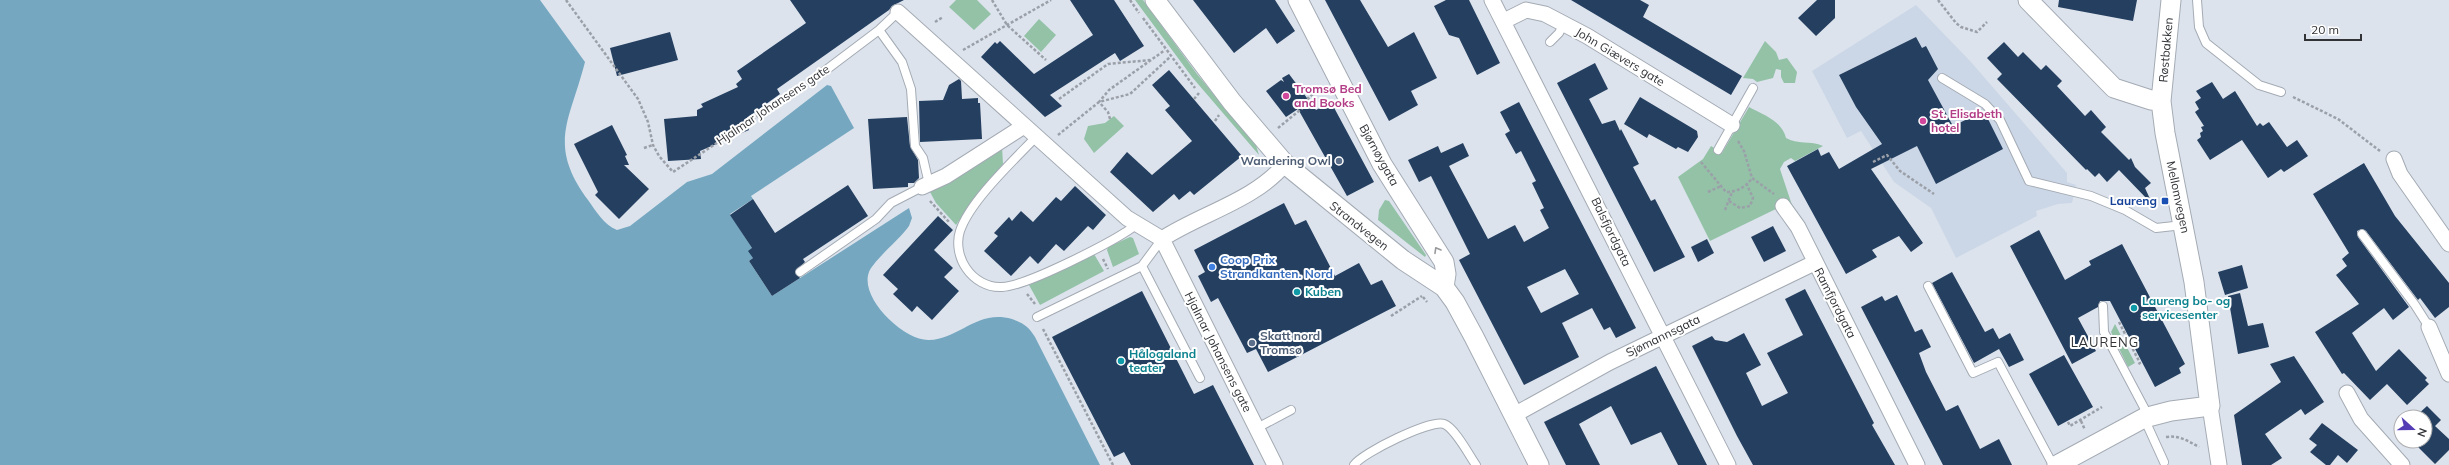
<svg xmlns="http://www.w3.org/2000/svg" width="2449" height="465" font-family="Mulish,sans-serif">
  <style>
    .built { fill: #cbd7e6 }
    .green { fill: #93c2a7 }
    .water { fill: #75a8c0 }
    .building { fill: #243f5f; fill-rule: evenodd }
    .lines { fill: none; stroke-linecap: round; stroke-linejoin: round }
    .service-casing { stroke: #a4abb4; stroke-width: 10 }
    .minor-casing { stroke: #a4abb4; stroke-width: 17 }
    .tertiary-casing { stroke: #a4abb4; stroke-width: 21 }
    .path { stroke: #9ba0a8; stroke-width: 2.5; stroke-dasharray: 3 2; stroke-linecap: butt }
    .service { stroke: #fff; stroke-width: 8 }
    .minor { stroke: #fff; stroke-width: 15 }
    .tertiary { stroke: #fff; stroke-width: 19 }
    .oneway { stroke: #98999b }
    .hotel-dot { fill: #d1479c; stroke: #fff; stroke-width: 1.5 }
    .service-dot { fill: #5c6f8a; stroke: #fff; stroke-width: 1.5 }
    .transit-dot { fill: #1a4fb4; stroke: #fff; stroke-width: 1.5 }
    .shop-dot { fill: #3f7fe0; stroke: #fff; stroke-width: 1.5 }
    .culture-dot { fill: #0f9aa8; stroke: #fff; stroke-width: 1.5 }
    .labels { text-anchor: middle; stroke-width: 4; stroke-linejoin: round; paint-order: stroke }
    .street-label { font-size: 12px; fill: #313337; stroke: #fff }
    .hotel-label { font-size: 12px; font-weight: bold; fill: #b23c85; stroke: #fff; text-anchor: start }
    .service-label { font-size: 12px; font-weight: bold; fill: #4e5e75; stroke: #fff; text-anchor: end }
    .transit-label { font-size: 12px; font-weight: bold; fill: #164399; stroke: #fff; text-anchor: end }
    .shop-label { font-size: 12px; font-weight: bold; fill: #366cbe; stroke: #fff; text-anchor: start }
    .culture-label { font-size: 12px; font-weight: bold; fill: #0d838f; stroke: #fff; text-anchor: start }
    .neighbourhood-label { font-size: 13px; letter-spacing: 1px; fill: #313337; stroke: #fff }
  </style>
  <rect width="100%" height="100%" fill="#dce3ed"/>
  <path class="built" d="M1916 5 1971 62 2067 173V182L2076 185 2072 203 2058 204 2036 211 2037 216 1956 258 1931 208 1894 182 1861 131 1847 138 1812 71Z"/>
  <path class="green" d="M956 0H977L991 14 974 30 949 7Z
    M1135 0H1143L1197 74 1256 145 1259 155 1192 77Z
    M1039 19 1056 35 1041 52 1024 36Z
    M1765 41 1776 52 1779 60 1787 58 1797 72 1795 83H1784L1781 77V70L1776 69 1773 78 1757 82 1753 79 1743 78Z
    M1749 107C1764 115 1782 121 1786 138 1797 145 1811 140 1823 146L1795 161 1791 158 1784 162 1780 169 1792 205 1788 203 1710 241 1678 177 1703 159 1711 146 1722 153Z
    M1114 116 1124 126 1094 153 1084 139 1088 126 1105 123Z
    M1002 147 1003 164 976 196 956 225 936 203 930 192Z
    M1385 200 1389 201 1426 255 1425 257 1378 220 1379 210Z
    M1130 237 1133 238 1139 254 1113 267 1107 250 1108 247Z
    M1094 254 1104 271 1040 305 1029 285Z
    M2115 324 2135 363 2128 367 2111 332Z"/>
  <path class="water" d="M0 0H540L585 62C570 121 547 144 588 200 596 211 604 225 617 230L630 226 687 182 712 174 827 85 831 86 854 128 751 196 753 199 730 214 752 248 753 258 749 261 772 296 909 208 912 218 909 226C900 239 874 260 869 272 859 298 904 341 929 340 960 339 977 309 1012 319 1023 323 1029 327 1035 337L1100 465H0Z"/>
  <path class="building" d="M790 0H904L892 6 889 10 777 89 780 94 744 120 749 130 700 151 701 159 668 161 664 119 697 116V110L703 107 701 104 738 87 736 84 742 79 737 71 806 23Z
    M1070 0H1114L1144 46 1120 61 1115 53 1050 95 1062 106 1045 117 981 57 995 42 997 44 1000 41 1034 74 1093 35Z
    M1193 0H1275L1295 31 1277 44 1266 28 1234 53Z
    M1325 0H1360L1388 47 1414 32 1437 78 1411 91 1418 105 1389 121Z
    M1446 0H1469L1500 63 1477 75 1459 38 1449 35 1434 6Z
    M1571 0H1640L1649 5 1643 17 1742 76 1731 95Z
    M1817 0H1835V18L1816 36 1798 18Z
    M2059 0H2137L2133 21 2058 7Z
    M670 32 678 60 617 76 610 48Z
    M1916 37 1922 48 1926 46 1938 69 1928 80 1953 126 1984 111 2003 149 1936 184 1917 146 1871 169 1923 243 1911 252 1899 236 1872 250 1877 257 1846 274 1787 166 1818 149 1821 156 1829 152 1839 169 1882 144 1856 107 1839 75Z
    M2004 42 2018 57 2023 52 2041 70 2046 65 2062 81 2057 86 2085 116 2091 110 2106 127 2101 132 2129 160 2131 158 2135 167 2151 183 2145 188 2150 199 2148 200 2119 170 2107 182 2099 173 2095 177 2087 169 2086 170 1997 79 2002 74 1987 58Z
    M1595 63 1608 89 1589 99 1602 124 1615 120 1620 131 1621 129 1639 164 1633 167 1651 201 1655 199 1685 257 1654 272 1557 83Z
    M1169 70 1242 156 1194 195 1190 191 1179 200 1174 194 1153 212 1110 172 1127 152 1152 175 1192 141 1165 110 1170 106 1152 85Z
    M1289 74 1316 110 1331 102 1374 182 1347 196 1298 109 1286 117 1266 91 1281 80 1284 82 1282 78Z
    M959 79 961 81 962 99 978 98V103H980L982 139 920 142 919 101 943 100 949 85Z
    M2212 82 2223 99 2235 91 2257 126 2260 123 2263 126 2269 122 2287 147 2297 140 2308 156 2284 172 2281 169 2268 178 2242 140 2210 160 2197 140 2201 137 2200 133 2203 131 2201 127 2204 126 2195 112 2199 109 2195 102 2201 98 2196 91Z
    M1640 97 1697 131 1698 137 1688 152 1678 147 1676 149 1649 134 1647 138 1624 124Z
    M1519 102 1636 328 1616 338 1610 327 1604 330 1592 308 1562 323 1579 357 1524 385 1459 260 1470 254 1431 176 1419 182 1408 160 1438 146 1441 153 1463 143 1469 156 1449 166 1488 239 1515 225 1524 242 1549 228 1540 210 1544 208 1532 183 1536 181 1521 151 1516 154 1505 134 1510 131 1500 112ZM1565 269 1579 294 1541 313 1527 287Z
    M907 117 910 146 918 160 919 178 914 183H908V187L873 189 868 119Z
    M612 125 627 155 625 156 629 165H624L649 189 619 219 595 195 598 192 574 144Z
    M2364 163 2395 216 2449 283V307L2435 318 2420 298 2418 300 2366 231 2362 229 2357 231 2358 237 2409 307 2393 320 2384 308 2352 333 2376 371 2399 349 2427 378 2425 380 2429 384 2407 405 2387 384 2370 400 2344 373 2342 374 2315 332 2359 304 2336 275 2347 266 2342 259 2349 253 2313 194Z
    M848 185 868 216 803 259 805 262 795 272 800 278 772 296 749 261 753 258 748 251 752 248 730 215 753 199 775 233Z
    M1075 186 1106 215 1093 230 1088 226 1064 251 1056 244 1038 264 1030 256 1011 276 984 251 998 236 994 233 1009 217 1012 221 1021 211 1033 222 1056 197 1061 201Z
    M1284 203 1295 225 1306 220 1335 276 1359 263 1371 285 1382 280 1396 306 1268 372 1256 349 1247 353 1218 298 1211 302 1198 276 1205 272 1194 250Z
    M938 216 953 230 934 250 953 268 944 277 959 291 932 320 917 306 912 312 893 294 898 289 883 275Z
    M1773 226 1786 251 1764 262 1751 237Z
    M2039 230 2065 280 2091 265 2089 261 2122 244 2185 364 2179 368 2181 373 2155 387 2110 301H2100L2098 307 2078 318 2096 351 2072 364 2010 246Z
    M1707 239 1714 253 1698 262 1691 247Z
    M2242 265 2248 288 2225 295 2218 272Z
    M1952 272 1985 332 1993 328 1999 339 2010 333 2024 360 2009 367 1999 349 1974 363 1932 283Z
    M1805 289 1874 423 1872 425 1895 465H1753L1737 436 1692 346 1712 336 1715 340 1727 342 1744 333 1761 365 1746 373 1762 406 1788 393 1767 353 1803 335 1785 299Z
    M1142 291 1194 394 1213 385 1254 465H1131L1124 452 1114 457 1052 337Z
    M2240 293 2248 326 2263 323 2269 347 2238 354 2228 296Z
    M1897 295 1915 332 1922 329 1931 347 1919 353 1926 372 1946 411 1958 405 1980 449 1999 439 2012 465H1943L1861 307 1882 296 1885 301Z
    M2064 355 2093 407 2058 426 2029 374Z
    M2294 356 2324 402 2305 415 2301 409 2265 434 2282 458 2271 465H2242L2234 415 2281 382 2270 364Z
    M1656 366 1707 465H1678L1661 432 1631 445 1611 406 1579 424 1600 465H1566L1544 422Z
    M2427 406 2441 420 2435 426 2449 439V450L2435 464 2412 441H2425V417H2415Z
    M2322 423 2358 450 2347 463 2338 455 2330 465H2326L2310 452 2317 445 2309 439Z"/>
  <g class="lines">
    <defs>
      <path id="service" d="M2197 0 2199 27 2206 43 2259 85 2281 92
        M879 30 902 62 911 89 915 146 923 158 929 184
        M1550 42 1559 33 1564 23
        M822 73 879 30 898 12
        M1942 78 1985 104 2000 120 2029 181 2091 196 2125 210 2156 228 2183 225
        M1036 137C1013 161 970 201 960 231 956 243 959 258 966 268 974 280 988 288 1002 287 1027 286 1115 241 1136 225
        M1718 150 1753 88
        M2362 234 2415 305 2429 327
        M1142 266 1200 378
        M800 272 876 219 891 203 922 187
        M1928 286 1973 373 1998 362 2053 465
        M2103 306 2104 332 2149 417
        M1037 317 1142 266 1162 239
        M2144 418 2164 462
        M1257 428 1291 410
        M1354 465C1362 453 1431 419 1444 424 1455 428 1469 455 1476 465"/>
      <path id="minor" d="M1492 0 1728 465
        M898 12 1127 218 1162 239 1275 465
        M1504 21 1526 10 1545 14 1587 36 1732 125
        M2394 159 2400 174 2449 244
        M922 187 946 176 1024 126
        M1783 206 1798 227 1917 465
        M1162 239C1202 213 1254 201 1285 164
        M2429 327 2449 374
        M2347 393 2361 419 2402 465
        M2210 406 2219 465
        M1514 415 1610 362 1814 263"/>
      <path id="tertiary" d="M1155 0 1232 102 1285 164 1403 260 1444 287 1455 302 1474 337 1539 465
        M1298 0 1382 164 1444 262 1446 274 1444 287
        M2028 0 2114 88 2151 100 2161 101
        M2057 465 2144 418 2171 411 2210 406 2194 282 2165 133 2161 101 2171 0"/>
    </defs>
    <use href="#service" class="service-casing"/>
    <use href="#minor" class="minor-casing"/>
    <use href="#tertiary" class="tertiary-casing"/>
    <path class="path" d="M566 0 638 99 648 122 653 145 659 156 673 172 812 80
      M992 0 1007 25 1046 60
      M1130 0 1139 13
      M1938 0 1956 23 1961 27 1977 32 1987 22
      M1143 18 1195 88
      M935 22 943 17
      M963 50 1051 0
      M2293 97 2338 119 2380 151
      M1059 99 1108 64 1150 60
      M1194 99 1199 93
      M1110 119 1108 112 1099 102 1109 90 1165 50
      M1215 121 1219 115
      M1278 128 1311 101 1308 98 1322 87
      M1058 135 1099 102 1130 94 1170 57
      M1738 141 1744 151 1752 178 1774 194
      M644 148 653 145
      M1254 157 1255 164
      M1701 162 1726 192C1737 192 1746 187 1752 178
      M1873 162 1887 155 1900 171 1934 194
      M1708 192 1721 186
      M930 201 949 222
      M1729 201 1740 208 1750 206 1753 198 1747 185
      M1725 210 1732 192
      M1103 259 1108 269
      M1027 294 1035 304
      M1423 297 1427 302
      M1391 316 1422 296
      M2119 322 2140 363 2137 365
      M1043 329 1113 465
      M2081 421 2085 430
      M2068 422 2070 426 2102 407
      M2166 437C2179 435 2188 441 2199 447"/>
    <use href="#service" class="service"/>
    <use href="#minor" class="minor"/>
    <use href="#tertiary" class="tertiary"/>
  </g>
  <defs><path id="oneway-chevron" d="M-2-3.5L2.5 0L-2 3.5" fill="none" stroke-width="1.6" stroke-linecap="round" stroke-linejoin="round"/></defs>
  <use class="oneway" href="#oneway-chevron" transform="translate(1437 250) rotate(-120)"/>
  <g class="hotel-dot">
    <circle cx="1286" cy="96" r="4"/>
    <circle cx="1923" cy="121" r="4"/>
  </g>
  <g class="service-dot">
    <circle cx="1339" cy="161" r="4"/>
    <circle cx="1252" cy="343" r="4"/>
  </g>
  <rect class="transit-dot" x="2161" y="197" width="8" height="8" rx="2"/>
  <circle class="shop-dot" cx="1212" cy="267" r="4"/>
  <g class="culture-dot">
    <circle cx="1297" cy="292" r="4"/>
    <circle cx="2134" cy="308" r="4"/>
    <circle cx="1121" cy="361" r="4"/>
  </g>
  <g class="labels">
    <g class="street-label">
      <text transform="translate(2166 50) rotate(-85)" y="4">Røstbakken</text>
      <text transform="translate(1620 57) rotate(31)" y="4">John Giævers gate</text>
      <text transform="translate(773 105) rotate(-34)" y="4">Hjalmar Johansens gate</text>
      <text transform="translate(1379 155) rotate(61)" y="4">Bjørnøygata</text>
      <text transform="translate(2178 197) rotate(78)" y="4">Mellomvegen</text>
      <text transform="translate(1359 226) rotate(38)" y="4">Strandvegen</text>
      <text transform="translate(1611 232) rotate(64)" y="4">Balsfjordgata</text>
      <text transform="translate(1835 303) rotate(63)" y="4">Ramfjordgata</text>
      <text transform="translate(1663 336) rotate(-26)" y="4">Sjømannsgata</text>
      <text transform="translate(1218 352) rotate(63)" y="4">Hjalmar Johansens gate</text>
    </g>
    <g class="hotel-label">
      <text x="1294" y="93">Tromsø Bed<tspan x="1294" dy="14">and Books</tspan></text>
      <text x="1931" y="118">St. Elisabeth<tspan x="1931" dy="14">hotel</tspan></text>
    </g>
    <g class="service-label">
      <text x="1331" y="165">Wandering Owl</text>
      <text x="1260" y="340" text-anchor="start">Skatt nord<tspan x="1260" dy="14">Tromsø</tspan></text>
    </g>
    <g class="transit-label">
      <text x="2157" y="205">Laureng</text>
    </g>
    <g class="shop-label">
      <text x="1220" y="264">Coop Prix<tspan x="1220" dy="14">Strandkanten. Nord</tspan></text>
    </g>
    <g class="culture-label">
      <text x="1305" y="296">Kuben</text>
      <text x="2142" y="305">Laureng bo- og<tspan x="2142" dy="14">servicesenter</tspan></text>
      <text x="1129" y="358">Hålogaland<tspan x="1129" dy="14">teater</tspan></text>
    </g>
    <g class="neighbourhood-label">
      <text x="2105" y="347">LAURENG</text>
    </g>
  </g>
  <g transform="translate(2413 429) rotate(111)"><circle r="19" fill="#ffffff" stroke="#adadaf"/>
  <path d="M0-3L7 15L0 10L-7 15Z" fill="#543cb4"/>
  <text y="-6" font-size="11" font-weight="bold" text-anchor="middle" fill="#313337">N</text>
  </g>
  <path d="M2305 34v6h56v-6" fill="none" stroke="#313337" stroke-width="2"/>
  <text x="2311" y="34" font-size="12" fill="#313337" stroke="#ffffff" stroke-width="3" paint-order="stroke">20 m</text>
</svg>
